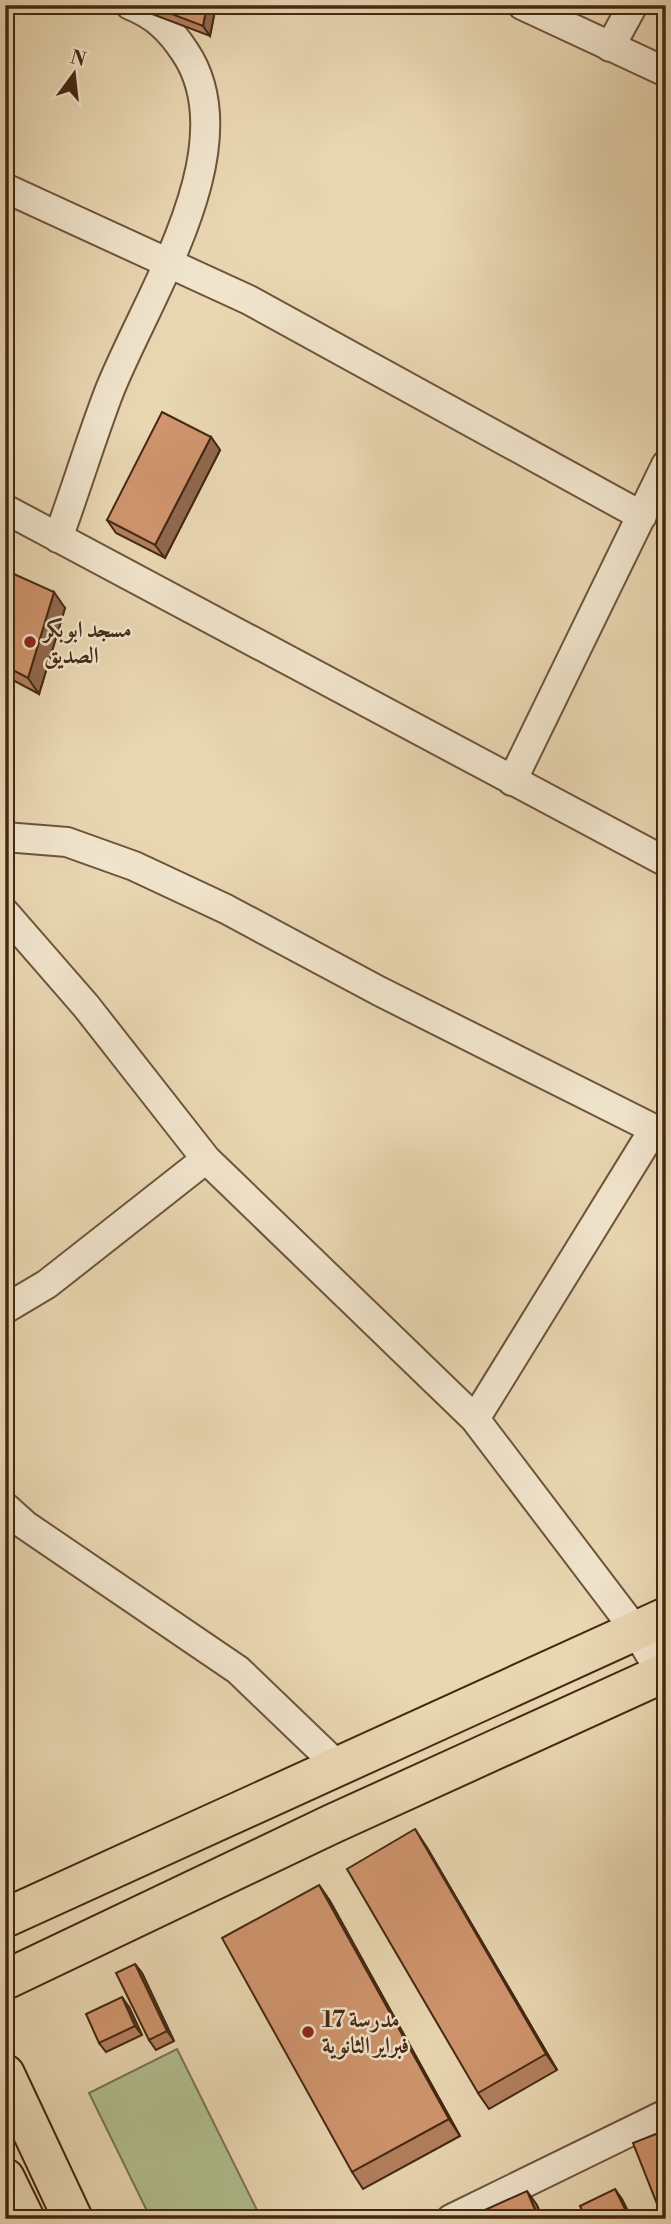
<svg xmlns="http://www.w3.org/2000/svg" width="671" height="2224" font-family="'Libre Bodoni',Amiri,serif">
  <style>
    .grass { fill: #b1bf90; stroke: #7b7452; stroke-width: 2 }
    .lines { fill: none; stroke-linecap: round; stroke-linejoin: round }
    .minor-casing { stroke: #6e543b; stroke-width: 32 }
    .primary-casing { stroke: #452813; stroke-width: 42 }
    .minor { stroke: #f1e5cd; stroke-width: 28 }
    .primary { stroke: #e9d7b2; stroke-width: 38 }
    .wall { fill: #b3805f; stroke: #452813; stroke-width: 2 }
    .shaded-wall { fill: #92684d; stroke: #452813; stroke-width: 2 }
    .building { fill: #d0956e; stroke: #452813; stroke-width: 2 }
    .poi-dot { fill: #8f2418; stroke: #f1e5cd; stroke-width: 2.5 }
    .labels { text-anchor: middle; stroke-width: 5; stroke-linejoin: round; paint-order: stroke }
    .poi-label { font-size: 23px; font-weight: bold; fill: #452813; stroke: #f1e5cd; text-anchor: start }
  </style>
  <rect width="100%" height="100%" fill="#e9d7b2"/>
  <filter id="stains"><feTurbulence type="fractalNoise" baseFrequency=".00286" numOctaves="4"/><feColorMatrix values="0 0 0 0 .2 0 0 0 0 .09 0 0 0 0 .02 0 0 0 .5 -.17"/></filter>
  <radialGradient id="worn" r=".72"><stop offset=".6" stop-color="#630" stop-opacity="0"/><stop offset="1" stop-color="#630" stop-opacity=".3"/></radialGradient>
  <path class="grass" d="M177 2049 261 2218 260 2219H151L89 2093Z"/>
  <g class="lines">
    <defs>
      <path id="minor" d="M522 5 666 72
        M610 47 633 5
        M5 188 249 300 642 516
        M5 509 666 862
        M58 538C76 489 91 439 109 392 145 300 249 147 185 52 170 29 155 15 130 5
        M512 781 666 465
        M5 837 67 842 134 866 226 909 379 991 654 1129 475 1419
        M5 913 86 1006 206 1159 475 1419 636 1631 666 1681
        M5 1309 47 1284 206 1159
        M5 1507 25 1525 238 1670 338 1766
        M451 2219 666 2114"/>
      <path id="primary" d="M5 1918 666 1617
        M5 1980 332 1824 666 1672
        M5 2074 73 2219
        M5 2178 25 2219"/>
    </defs>
    <use href="#minor" class="minor-casing"/>
    <use href="#primary" class="primary-casing"/>
    <use href="#minor" class="minor"/>
    <use href="#primary" class="primary"/>
  </g>
  <path class="wall" d="M134 5H216L210 36 136 8Z
    M211 437 220 450 165 558 116 533 107 520Z
    M5 570 65 608 39 694 5 676Z
    M426 1846 557 2070 489 2109 478 2093Z
    M319 1885 330 1901 460 2136 363 2189 352 2172Z
    M135 1964 142 1973 174 2041 156 2050 149 2040Z
    M129 2007 142 2035 106 2052 99 2043Z"/>
  <path class="shaded-wall" d="M207 5H216L210 36 203 26Z
    M211 437 220 450 165 558 155 545Z
    M54 592 65 608 39 694 28 678Z
    M415 1829 426 1846 557 2070 546 2054Z
    M319 1885 330 1901 460 2136 449 2119Z
    M135 1964 142 1973 174 2041 167 2031Z
    M122 1997 129 2007 142 2035 135 2026Z
    M615 2189 622 2199 632 2219H630Z
    M527 2191 537 2205 543 2219H539Z"/>
  <path class="building" d="M148 5H207L203 26Z
    M162 412 211 437 155 545 107 520Z
    M5 570 54 592 28 678 5 666Z
    M415 1829 546 2054 478 2093 347 1869Z
    M319 1885 449 2119 352 2172 222 1938Z
    M135 1964 167 2031 149 2040 116 1973Z
    M122 1997 135 2026 99 2043 86 2014Z
    M666 2130V2219H663L633 2143Z
    M615 2189 630 2219H586L580 2206Z
    M527 2191 539 2219H465Z"/>
  <g class="poi-dot">
    <circle cx="30" cy="642" r="7"/>
    <circle cx="308" cy="2032" r="7"/>
  </g>
  <g class="labels">
    <g class="poi-label">
      <text x="44" y="637">مسجد ابوبكر<tspan x="44" dy="26">الصديق</tspan></text>
      <text x="322" y="2027">مدرسة 17<tspan x="322" dy="26">فبراير الثانوية</tspan></text>
    </g>
  </g>
  <rect width="671" height="2224" fill="none" stroke="#e9d7b2" stroke-width="28"/>
  <rect x="7" y="7" width="657" height="2210" fill="none" stroke="#452813" stroke-width="3.5"/>
  <rect x="14" y="14" width="643" height="2196" fill="none" stroke="#452813" stroke-width="2"/>
  <g transform="translate(74 74) rotate(15)" stroke="#f1e5cd" stroke-width="5" paint-order="stroke">
  <path d="M0-5L12 26L0 18L-12 26Z" fill="#452813"/>
  <text y="-10" font-size="19" font-weight="bold" text-anchor="middle" fill="#452813">N</text>
  </g>
  <rect width="100%" height="100%" filter="url(#stains)"/>
  <rect width="100%" height="100%" fill="url(#worn)"/>
</svg>
